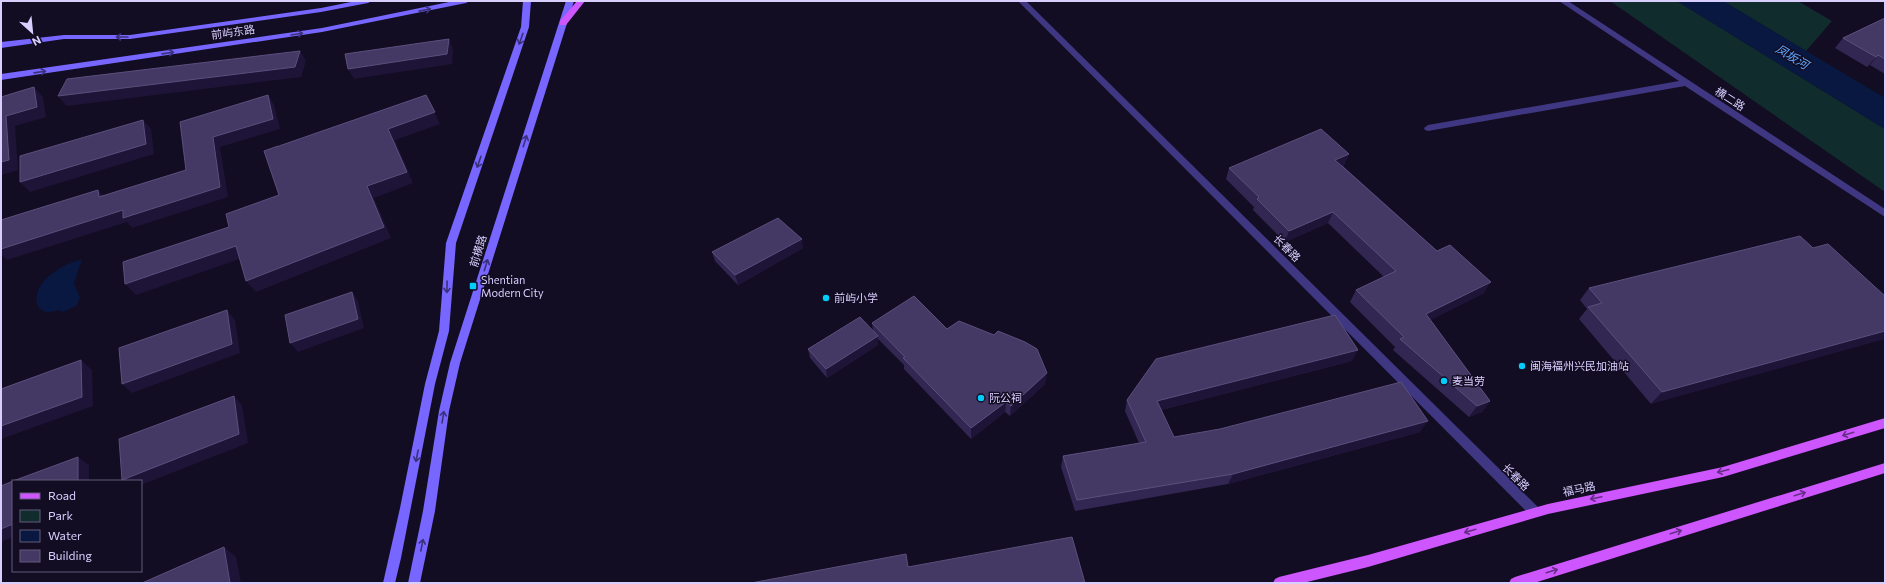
<svg xmlns="http://www.w3.org/2000/svg" width="1886" height="584" font-family="Commissioner,'Noto Sans SC',sans-serif">
  <style>
    .green { fill: #102c2d }
    .water { fill: #081841 }
    .lines { fill: none; stroke-linecap: round; stroke-linejoin: round }
    .street { fill: #403783; fill-rule: evenodd }
    .secondary { fill: #76f; fill-rule: evenodd }
    .primary { fill: #ce56ff; fill-rule: evenodd }
    .wall { fill: #322652 }
    .shaded-wall { fill: #1e1437 }
    .building { fill: #443865; stroke: #5b507d }
    .oneway { stroke: #3b317b }
    .oneway2 { stroke: #672e86 }
    .poi-dot { fill: #00cdfa; stroke: #130d23; stroke-width: 1.5 }
    .labels { text-anchor: middle; stroke-width: 3; stroke-linejoin: round; paint-order: stroke }
    .street-label { font-size: 11px; fill: #d9cfff; stroke: #130d23 }
    .poi-label { font-size: 11px; fill: #d9cfff; stroke: #130d23; text-anchor: start }
    .water-label { font-size: 12px; font-style: italic; fill: #5da7ff; stroke: #130d23 }
  </style>
  <rect width="100%" height="100%" fill="#130d23"/>
  <path class="green" d="M1610 1H1677L1885 129V192Z
    M1723 1H1798L1832 21 1806 51Z"/>
  <path class="water" d="M1677 1H1723L1885 98V129Z
    M82 259 74 283 80 298 76 306 63 312 59 310C55 311 51 312 47 312 31 309 36 289 44 281 54 270 68 263 82 259Z"/>
  <g class="lines">
    <path class="street" d="M1018 1H1026L1539 508 1541 512 1539 516 1535 517 1531 516Z
      M1559 1H1568L1885 209V217L1685 86 1428 131 1425 130 1424 128 1428 125 1679 81Z"/>
    <path class="secondary" d="M356 1H372L368 3 321 12 130 39H64L1 48V42L64 35H130L321 8Z
      M454 1H470L466 3 322 32 1 80V74L322 28Z
      M523 1H531L529 27 456 243 449 331 435 384 401 558 395 583H383L400 508 425 384 439 331 446 243 521 27Z
      M566 1H574L460 363 449 411 435 511 420 583H408L423 511 439 411 450 363Z"/>
    <path class="primary" d="M577 1H585L566 25H560V21Z
      M1885 418V428L1723 477 1548 514 1368 567 1303 583H1273L1275 579 1279 577 1368 555 1548 504 1723 467Z
      M1885 463V473L1534 583H1509L1511 579 1515 577Z"/>
  </g>
  <path class="wall" d="M1885 18V74L1870 65 1867 67 1835 48 1843 38Z
    M1349 154 1344 165 1343 166 1484 293 1430 320 1490 401 1482 412 1469 417 1393 350 1395 347 1350 302 1356 290 1384 277 1328 223 1285 242 1253 210 1254 207 1226 179 1229 168Z
    M803 248 738 285 715 261 712 252Z
    M1813 248 1651 404 1579 319 1587 309 1580 300 1589 288Z
    M872 323 947 329 1045 384 1010 416 1005 412 971 439 904 369V365L878 339V345L827 378 810 358 808 349 873 331Z
    M1352 361 1161 410 1174 437 1420 432 1228 484 1075 511 1061 467 1063 456 1139 443 1125 411 1127 400Z"/>
  <path class="shaded-wall" d="M449 39 453 49 452 64 354 79 348 69Z
    M300 51 306 61 301 77 67 106 58 96Z
    M1878 55 1870 65 1867 67 1876 57Z
    M34 87 43 97 46 117 15 126 18 170 1 175V162L6 116Z
    M268 95 274 105 280 129 220 147 228 197 132 228 127 222 7 260 1 254V249L123 210 220 187 213 137Z
    M426 95 440 124 395 140 413 183 374 198 391 238 256 292 246 281 367 186 388 129Z
    M143 120 151 129 154 154 30 192 20 182Z
    M1349 154 1344 165 1331 171 1335 160Z
    M98 190 107 200 99 197Z
    M1333 212 1328 223 1285 242 1289 231Z
    M802 239 803 248 738 285 735 275Z
    M236 246 245 257 136 295 125 284Z
    M1491 282 1484 293 1419 326 1426 314Z
    M352 292 358 301 364 328 298 352 290 343Z
    M227 310 235 320 240 353 132 393 122 384Z
    M1885 331V339L1651 404 1662 392Z
    M878 336V345L827 378 826 369Z
    M1358 350 1352 361 1153 412 1157 401Z
    M81 360 92 370 93 406 1 439V426Z
    M1047 373 1045 384 1010 416 1011 406Z
    M234 396 242 405 248 443 141 485V481H123L122 480Z
    M1490 401 1482 412 1469 417 1477 406Z
    M1006 402 1005 412 971 439V428Z
    M1428 421 1420 432 1228 484 1233 474Z
    M78 457 89 465V481H78Z
    M13 524V537L1 542V529Z
    M224 547 236 557 241 583H230Z"/>
  <path class="building" d="M1885 18V59L1878 55 1876 57 1843 38Z
    M449 39 447 54 348 69 345 54Z
    M300 51 295 67 58 96 67 79Z
    M34 87 37 107 6 116 9 160 1 162V97Z
    M268 95 273 119 213 137 220 187 123 218V210L1 249V220L98 190 99 197 186 170 180 122Z
    M426 95 435 112 388 129 407 172 367 186 384 227 246 281 236 246 125 284 123 262 229 227 226 214 279 195 264 151 278 146V147L279 146Z
    M143 120 146 144 20 182V156Z
    M1321 129 1349 154 1335 160 1437 251 1450 245 1491 282 1426 314 1490 401 1477 406 1400 339 1404 337 1356 290 1396 271 1333 212 1289 231 1257 199 1259 197 1229 168Z
    M778 218 802 239 735 275 712 252Z
    M1800 236 1813 248 1828 244 1885 296V331L1662 392 1588 307 1602 303 1589 288Z
    M352 292 358 319 290 343 285 315Z
    M914 296 947 329 959 321 994 335 998 331 1025 342 1037 349 1047 373 1011 406 1006 402 971 428 903 358 905 357 872 323Z
    M227 310 232 344 122 384 119 348Z
    M1335 315 1358 350 1157 401 1174 437 1220 429 1401 382 1428 421 1233 474 1077 500 1063 456 1146 442 1127 400 1156 359Z
    M860 317 878 336 826 369 808 349Z
    M81 360 82 397 1 426V389Z
    M234 396 239 434 122 480 119 439Z
    M78 457V481H13Z
    M13 481V524L1 529V486Z
    M1072 537 1085 583H751L906 554 908 567Z
    M224 547 230 583H142Z"/>
  <defs><path id="oneway-shaft" d="M-6 0H5M1.5-3L5.5 0L1.5 3" fill="none" stroke-width="1.6" stroke-linecap="round" stroke-linejoin="round"/></defs>
  <g class="oneway">
    <use href="#oneway-shaft" transform="translate(425 10) rotate(-11)"/>
    <use href="#oneway-shaft" transform="translate(297 34) rotate(-9)"/>
    <use href="#oneway-shaft" transform="translate(122 37) rotate(-180)"/>
    <use href="#oneway-shaft" transform="translate(521 39) rotate(109)"/>
    <use href="#oneway-shaft" transform="translate(168 53) rotate(-8)"/>
    <use href="#oneway-shaft" transform="translate(40 72) rotate(-8)"/>
    <use href="#oneway-shaft" transform="translate(525 141) rotate(-73)"/>
    <use href="#oneway-shaft" transform="translate(479 162) rotate(109)"/>
    <use href="#oneway-shaft" transform="translate(486 265) rotate(-73)"/>
    <use href="#oneway-shaft" transform="translate(447 287) rotate(91)"/>
    <use href="#oneway-shaft" transform="translate(443 417) rotate(-81)"/>
    <use href="#oneway-shaft" transform="translate(417 456) rotate(101)"/>
    <use href="#oneway-shaft" transform="translate(422 545) rotate(-79)"/>
  </g>
  <g class="oneway2">
    <use href="#oneway-shaft" transform="translate(1848 434) rotate(163)"/>
    <use href="#oneway-shaft" transform="translate(1723 471) rotate(166)"/>
    <use href="#oneway-shaft" transform="translate(1800 494) rotate(-17)"/>
    <use href="#oneway-shaft" transform="translate(1596 498) rotate(168)"/>
    <use href="#oneway-shaft" transform="translate(1470 531) rotate(164)"/>
    <use href="#oneway-shaft" transform="translate(1676 532) rotate(-17)"/>
    <use href="#oneway-shaft" transform="translate(1552 571) rotate(-17)"/>
  </g>
  <g class="poi-dot">
    <rect x="469" y="282" width="8" height="8" rx="2"/>
    <circle cx="826" cy="298" r="4"/>
    <circle cx="1522" cy="366" r="4"/>
    <circle cx="1444" cy="381" r="4"/>
    <circle cx="981" cy="398" r="4"/>
  </g>
  <g class="labels">
    <g class="street-label">
      <text transform="translate(233 32) rotate(-8)" y="4">前屿东路</text>
      <text transform="translate(1730 99) rotate(33)" y="4">横二路</text>
      <text transform="translate(1287 248) rotate(45)" y="4">长春路</text>
      <text transform="translate(478 251) rotate(-73)" y="4">前横路</text>
      <text transform="translate(1516 477) rotate(45)" y="4">长春路</text>
      <text transform="translate(1579 489) rotate(-12)" y="4">福马路</text>
    </g>
    <g class="poi-label">
      <text x="481" y="284">Shentian<tspan x="481" dy="13">Modern City</tspan></text>
      <text x="834" y="302">前屿小学</text>
      <text x="1530" y="370">闽海福州兴民加油站</text>
      <text x="1452" y="385">麦当劳</text>
      <text x="989" y="402">阮公祠</text>
    </g>
    <g class="water-label">
      <text transform="translate(1792 57) rotate(31)" y="4">凤坂河</text>
    </g>
  </g>
  <rect width="1886" height="584" fill="none" stroke="#d9cfff" stroke-width="4"/>
  <rect x="12" y="480" width="130" height="92" fill="#130d23" stroke="#625b7b"/>
  <rect x="20" y="493" width="20" height="6" fill="#ce56ff" stroke="#625b7b"/>
  <text x="48" y="500" font-size="12" fill="#d9cfff">Road</text>
  <rect x="20" y="510" width="20" height="12" fill="#102c2d" stroke="#625b7b"/>
  <text x="48" y="520" font-size="12" fill="#d9cfff">Park</text>
  <rect x="20" y="530" width="20" height="12" fill="#081841" stroke="#625b7b"/>
  <text x="48" y="540" font-size="12" fill="#d9cfff">Water</text>
  <rect x="20" y="550" width="20" height="12" fill="#443865" stroke="#625b7b"/>
  <text x="48" y="560" font-size="12" fill="#d9cfff">Building</text>
  <g transform="translate(32 32) rotate(153)" stroke="#130d23" stroke-width="3" paint-order="stroke">
  <path d="M0-3L7 15L0 10L-7 15Z" fill="#d9cfff"/>
  <text y="-6" font-size="11" font-weight="bold" text-anchor="middle" fill="#d9cfff">N</text>
  </g>
</svg>
